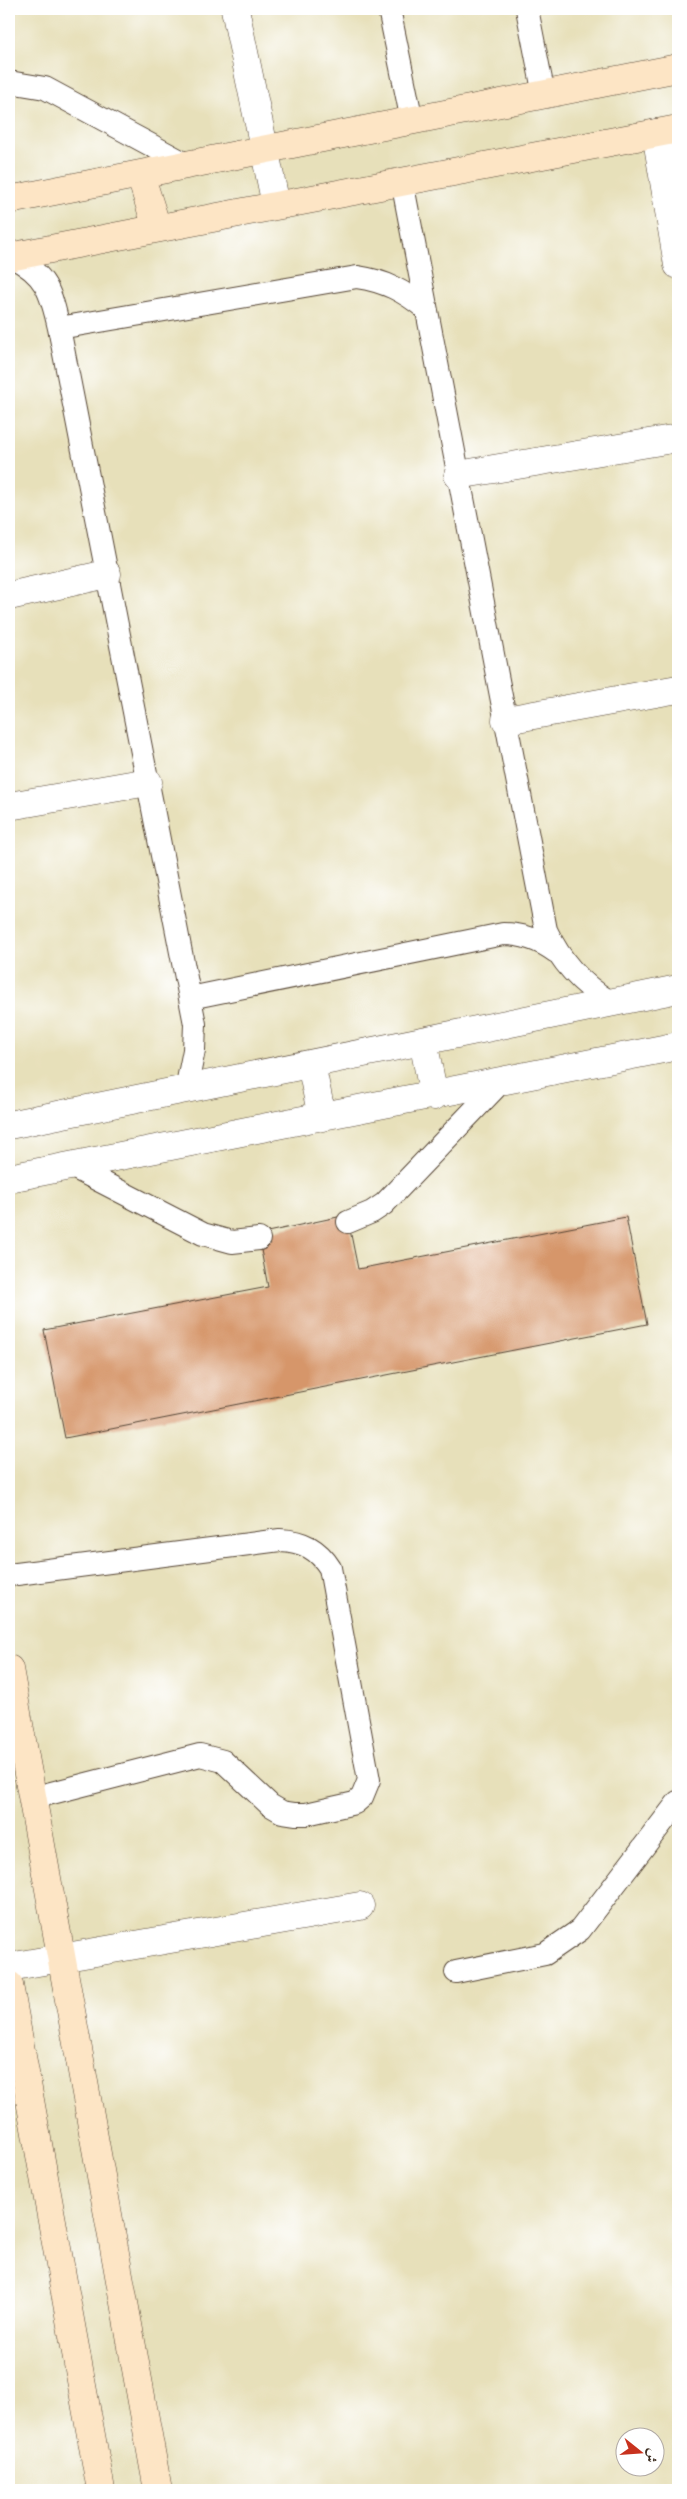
<svg xmlns="http://www.w3.org/2000/svg" width="687" height="2499" font-family="Vollkorn,Amiri,serif">
  <style>
    .building { fill: #d6966a }
    .lines { fill: none; stroke-linecap: round; stroke-linejoin: round }
    .lane-casing { stroke: #554535; stroke-width: 24 }
    .street-casing { stroke: #554535; stroke-width: 29 }
    .secondary-casing { stroke: #554535; stroke-width: 29 }
    .lane { stroke: #fff; stroke-width: 22 }
    .street { stroke: #fff; stroke-width: 28 }
    .secondary { stroke: #fde5c5; stroke-width: 28 }
  </style>
  <rect width="100%" height="100%" fill="#fff"/>
  <filter id="ink" filterUnits="userSpaceOnUse"><feTurbulence type="fractalNoise" baseFrequency=".02" numOctaves="2"/><feDisplacementMap in="SourceGraphic" scale="10" xChannelSelector="R" yChannelSelector="G"/><feConvolveMatrix kernelMatrix="1 2 1 2 8 2 1 2 1" color-interpolation-filters="sRGB"/></filter>
  <filter id="wash" filterUnits="userSpaceOnUse"><feTurbulence type="fractalNoise" baseFrequency=".0096" numOctaves="4" result="noise"/><feDisplacementMap in="SourceGraphic" scale="20" xChannelSelector="R" yChannelSelector="G"/><feGaussianBlur stdDeviation="1.12" result="paint"/><feColorMatrix in="noise" values="0 0 0 0 0 0 0 0 0 0 0 0 0 0 0 0 0 1.4 0 .05"/><feComposite in="paint" operator="in"/></filter>
  <g filter="url(#wash)">
    <rect width="100%" height="100%" fill="#e7e0ba"/>
    <g id="blocks">
      <path class="building" d="M347 1215 358 1269 626 1217 647 1324 65 1438 44 1330 268 1287 258 1234Z"/>
    </g>
  </g>
  <g filter="url(#ink)">
    <use href="#blocks" fill-opacity="0" stroke="#554535" stroke-width="1"/>
    <g class="lines">
      <defs>
        <path id="lane" d="M389 9 412 121
          M527 9 544 95
          M9 82 45 88 186 164
          M402 181 546 930C561 962 580 983 610 1002
          M12 257C46 274 51 292 59 328L195 1024 194 1050 186 1090
          M59 328 357 277C385 281 404 291 426 309
          M190 998 503 934C524 934 540 940 556 952
          M69 1165 203 1234 232 1242 259 1239
          M348 1222 372 1212 384 1204 500 1083
          M9 1575 280 1540C303 1541 318 1549 330 1568L369 1780 362 1797 355 1803 306 1814H295L282 1812 270 1805 223 1761 200 1755 32 1798
          M456 1972 545 1954 580 1930 678 1802"/>
        <path id="street" d="M235 9 276 205
          M656 133 678 265
          M458 475 678 438
          M9 596 107 574
          M506 720 678 689
          M9 806 148 782
          M423 1041 434 1096
          M311 1064 322 1117
          M9 1125 678 989
          M9 1178 678 1046
          M9 1967 360 1906"/>
        <path id="secondary" d="M140 174 157 228
          M9 200 678 68
          M9 257 678 129
          M9 1669 158 2490
          M9 1985 101 2490"/>
      </defs>
      <use href="#lane" class="lane-casing"/>
      <use href="#street" class="street-casing"/>
      <use href="#secondary" class="secondary-casing"/>
      <use href="#lane" class="lane"/>
      <use href="#street" class="street"/>
      <use href="#secondary" class="secondary"/>
    </g>
  </g>
  <rect width="687" height="2499" fill="none" stroke="#fff" stroke-width="30"/>
  <g transform="translate(640 2452) rotate(107)"><circle r="24" fill="#ffffff" stroke="#b1aaa5"/>
  <path d="M0-4L9 19L0 12L-9 19Z" fill="#c8321e"/>
  <text y="-8" font-size="14" font-weight="bold" text-anchor="middle" fill="#3b2a1e">ش</text>
  </g>
</svg>
